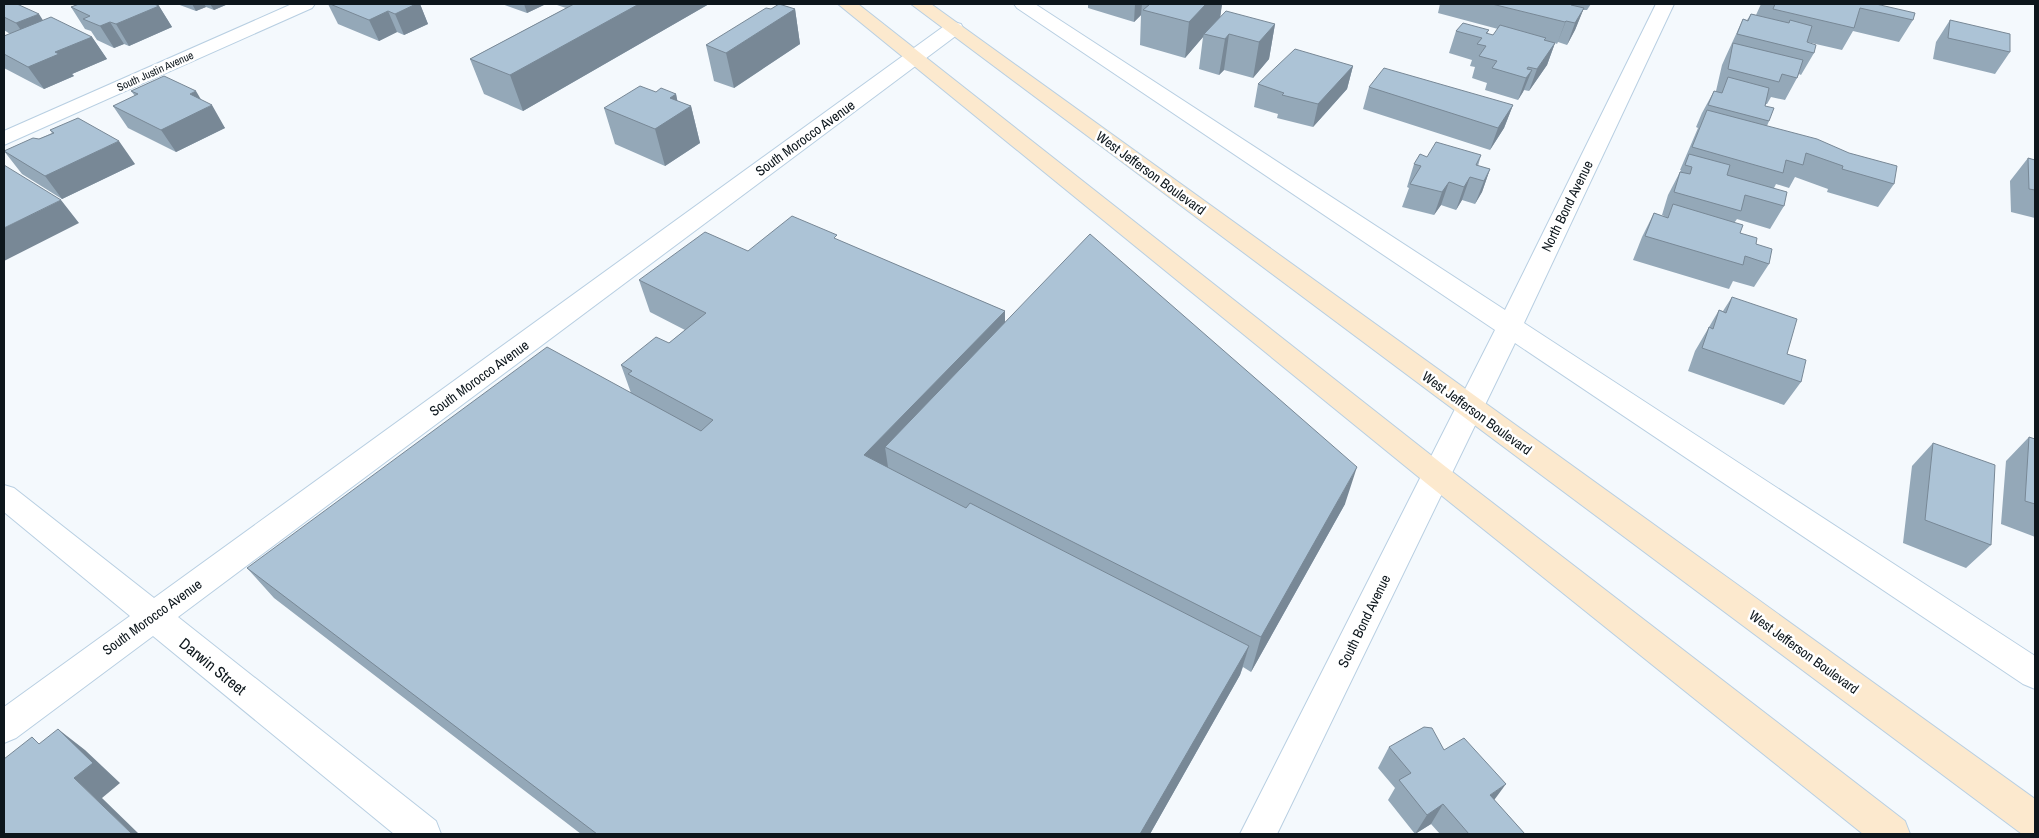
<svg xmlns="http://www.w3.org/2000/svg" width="2039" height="838" font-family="'Archivo Narrow',sans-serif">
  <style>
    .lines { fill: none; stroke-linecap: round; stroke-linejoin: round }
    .minor-casing { stroke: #b8cfe2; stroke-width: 2 }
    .secondary-casing { stroke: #b8cfe2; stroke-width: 2 }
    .minor { fill: #fff; fill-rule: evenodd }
    .secondary { fill: #fce9ce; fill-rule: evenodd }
    .wall { fill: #94a8b8 }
    .shaded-wall { fill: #788896 }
    .building { fill: #acc3d6; stroke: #788896 }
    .labels { text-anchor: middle; stroke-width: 5; stroke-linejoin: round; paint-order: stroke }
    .far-street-label { font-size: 11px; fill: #0d161c; stroke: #fff }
    .street-label { font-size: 14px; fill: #0d161c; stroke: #fff }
    .near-street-label { font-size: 16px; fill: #0d161c; stroke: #fff }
  </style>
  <rect width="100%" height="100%" fill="#f4f9fd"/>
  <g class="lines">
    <defs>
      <path id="minor" d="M292 4H315L312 8 4 145V131Z
        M1014 4H1035L1505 310 1656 4H1674L1524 323 2035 656V689L2023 684 1515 343 1277 834H1240L1495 330 1017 8Z
        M954 22 961 24 963 28 961 32 178 617 436 821 441 834H394L153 636 16 738 4 743V707L130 616 4 512V485L14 488 154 598 947 24Z"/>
      <path id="secondary" d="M838 4H858L1446 467 1905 821 1910 834H1863L1426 483Z
        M911 4H931L2035 799V834H2022Z"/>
    </defs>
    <use href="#minor" class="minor-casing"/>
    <use href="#secondary" class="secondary-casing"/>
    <use href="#minor" class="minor"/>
    <use href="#secondary" class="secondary"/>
  </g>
  <path class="wall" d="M4 4 43 21 92 37 107 59 72 74 74 76 44 89 4 68V36L10 34 4 30Z
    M177 4H228L214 10 206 7 196 11Z
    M328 4H420L428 24 404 35 397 32 379 41 338 24Z
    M502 4H546L527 13Z
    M554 4H709L523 111 484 94 470 59 566 8Z
    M1088 4H1222L1220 17 1275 24 1269 59 1253 78 1224 70 1219 75 1199 69 1203 37 1185 58 1140 45 1141 15 1134 22 1088 8Z
    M1440 4H1591L1587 10H1583L1575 30 1567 45 1558 42 1557 44 1555 43 1547 65 1529 91 1524 90 1518 100 1485 90 1487 83 1472 78 1475 67 1470 66 1472 60 1449 53 1456 31 1489 30 1487 34 1493 35 1498 29 1438 13Z
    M1761 4H1876L1913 20 1899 42 1853 31 1842 50 1807 42 1814 53 1801 75 1799 74 1797 78 1785 100 1771 97 1767 104H1766L1765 106 1769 121 1767 126 1894 184 1878 207 1827 192 1828 189 1795 177 1789 188 1776 184 1774 188 1784 206 1770 229 1737 219 1734 223 1740 233 1756 244 1769 264 1754 287 1733 281 1729 289 1633 260 1642 237 1654 213 1666 217 1662 215 1668 195 1681 170H1680L1698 128 1696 127 1702 113 1714 91H1716L1722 65 1726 56 1743 19 1747 20 1751 14 1756 15Z
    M159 6 172 27 129 46 124 44 114 48 97 40 91 31 85 29 71 7Z
    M795 9 800 44 734 88 714 81 706 45Z
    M1950 20 2010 52 1995 74 1933 59 1936 42Z
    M1353 66 1347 89 1313 127 1277 118 1278 114 1254 107 1258 84Z
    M1369 87 1513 105 1504 128 1490 150 1363 109Z
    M131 91 201 100 225 128 176 152 128 128 113 106 135 96Z
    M656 92 676 94 677 101 691 106 700 143 665 166 615 144 604 108Z
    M50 130 135 164 62 199 22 174 4 151 39 139 52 133Z
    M1481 155 1478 166 1490 169 1482 192 1475 204 1462 200 1456 210 1441 205 1434 215 1402 207 1409 188 1407 187 1414 164 1427 157Z
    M2028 158 2035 160V218L2011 212 2010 181Z
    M838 240 1005 311V322L1345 504 1251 672 1243 667 1240 675 1150 834H581L274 598 247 568 631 393 621 365 669 343 685 330 650 312 639 280 748 251Z
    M1732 297 1787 354 1801 382 1784 405 1688 371 1695 351 1719 310 1723 311Z
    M2029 437 2035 439V537L2001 524 2006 461Z
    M1933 443 1991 545 1966 568 1903 543 1912 466Z
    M1389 747 1444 750 1494 800 1525 834H1440L1431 824 1415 834 1388 800 1395 788 1378 768Z"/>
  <path class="shaded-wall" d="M192 4H204L206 7 196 11Z
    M210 4H228L214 10Z
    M416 4H420L428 24 404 35 395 14Z
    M524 4H546L527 13Z
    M639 4H709L523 111 510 75Z
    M1135 4H1142L1141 15 1134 22Z
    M1206 4H1222L1220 19 1204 34 1203 37 1185 58 1189 22Z
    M1572 4H1574L1568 19 1566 21 1557 44Z
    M159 6 172 27 129 46 116 24Z
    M1584 8 1575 30 1567 45 1575 23Z
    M795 9 800 44 734 88 726 53Z
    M388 11 397 32 379 41 369 20Z
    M39 14 53 36 31 45 16 23Z
    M110 22 124 44 114 48 100 26Z
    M1275 24 1269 59 1253 78 1259 42Z
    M1229 34 1224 70 1219 75 1225 39Z
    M92 37 107 59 72 74 74 76 44 89 28 67 55 52Z
    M1555 43 1547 65 1529 91 1537 69Z
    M1353 66 1347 89 1313 127 1318 104Z
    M1532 70 1523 92 1518 100 1526 78Z
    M196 91 206 108 212 105 225 128 176 152 161 130 190 94Z
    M676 94 680 113 691 106 700 143 665 166 655 129 670 98Z
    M1513 105 1504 128 1490 150 1498 128Z
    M119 141 135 164 62 199 45 176Z
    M1490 169 1482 192 1475 204 1484 181Z
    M1470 177 1462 200 1456 210 1464 187Z
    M1449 182 1441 205 1434 215 1442 192Z
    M61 200 79 223 4 261V228Z
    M1005 311V343L885 447 888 467 869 487 864 455Z
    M1357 467 1345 504 1251 672 1261 637Z
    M1249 646 1240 675 1150 834H1140Z
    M58 729 85 750 120 783 102 798 139 834H132L74 778Z
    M1506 784 1492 803 1490 795Z
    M1443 804 1431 824 1415 834 1427 815Z"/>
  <path class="building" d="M4 4H17L39 14 16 23 4 17Z
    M79 4H154L159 6 116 24 110 22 100 26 83 19 90 16 71 7Z
    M330 4H416L395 14 388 11 369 20Z
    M574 4H639L510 75 470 59Z
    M779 4 795 9 726 53 706 45 766 8 771 9Z
    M1150 4H1206L1189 22 1143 10Z
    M1492 4H1572L1571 5 1584 8 1575 23 1566 21 1565 22Z
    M1772 4H1876L1915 13 1913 20 1860 8 1854 28 1773 9 1775 4Z
    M1226 11 1275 24 1259 42 1229 34 1225 39 1204 34Z
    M1751 14 1789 23 1790 20 1812 26 1807 42 1816 45 1814 53 1737 34 1743 19 1748 21Z
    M51 17 92 37 55 52 59 54 28 67 4 54V36Z
    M1950 20 2010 34V52L1948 38Z
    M1463 23 1489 30 1486 33 1493 35 1500 25 1546 38 1544 40 1555 43 1537 69 1528 67 1527 69 1532 70 1526 78 1492 68 1497 61 1479 56 1486 46 1477 44 1482 38 1456 31Z
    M1733 43 1803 60 1797 78 1782 74 1779 82 1728 69Z
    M1295 49 1353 66 1318 104 1282 95 1284 93 1258 84Z
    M1384 68 1513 105 1498 128 1369 87Z
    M164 76 196 91 190 94 212 105 161 130 113 106 138 94 131 91Z
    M1728 77 1769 88 1765 106 1774 108 1769 121 1708 105 1714 91 1722 93Z
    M640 86 656 92 661 88 676 94 670 98 691 106 655 129 604 108Z
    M1707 110 1817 139 1849 153 1897 166 1894 184 1842 169 1843 166 1806 153 1803 165 1786 160 1783 173 1692 147Z
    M78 118 119 141 45 176 4 151 33 138 39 139 54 133 50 130Z
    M1436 142 1481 155 1476 165 1490 169 1484 181 1470 177 1464 187 1449 182 1442 192 1410 184 1421 166 1414 164 1420 154 1427 157Z
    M1689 154 1730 165 1727 175 1787 192 1784 206 1745 195 1741 211 1674 192 1680 172 1690 174 1692 167 1685 165Z
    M2028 158 2035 160V190L2029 189Z
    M4 165 61 200 4 228Z
    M1673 204 1743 225 1740 233 1757 238 1756 244 1772 249 1769 264 1745 256 1743 265 1645 236 1654 213 1668 218Z
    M792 216 837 235 834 238 1005 311 864 455 966 508 970 503 1249 646 1140 834H597L247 568 547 347 701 431 713 420 628 374 632 371 621 365 656 337 669 343 706 313 639 280 705 232 748 251Z
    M1090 234 1357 467 1261 637 885 447Z
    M1732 297 1797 319 1787 354 1806 360 1801 382 1702 348 1709 327 1713 329 1719 310 1726 313Z
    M2029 437 2035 439V504L2025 501Z
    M1933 443 1995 465 1991 545 1925 520Z
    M1424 727 1432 728 1444 750 1464 738 1506 784 1490 795 1525 834H1469L1443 804 1427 815 1399 780 1411 773 1389 747Z
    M58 729 93 763 74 778 132 834H4V759L32 737 39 744Z"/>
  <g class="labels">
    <g class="far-street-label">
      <text transform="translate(155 71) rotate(-24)" y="4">South Justin Avenue</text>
    </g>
    <g class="street-label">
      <text transform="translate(805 138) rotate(-36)" y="5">South Morocco Avenue</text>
      <text transform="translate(1151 173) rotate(36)" y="5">West Jefferson Boulevard</text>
      <text transform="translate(1567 206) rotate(-64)" y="5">North Bond Avenue</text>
      <text transform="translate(479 378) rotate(-36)" y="5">South Morocco Avenue</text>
      <text transform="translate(1477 413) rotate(36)" y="5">West Jefferson Boulevard</text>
      <text transform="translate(152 617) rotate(-36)" y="5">South Morocco Avenue</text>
      <text transform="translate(1364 621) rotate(-64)" y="5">South Bond Avenue</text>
      <text transform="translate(1804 652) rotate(36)" y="5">West Jefferson Boulevard</text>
    </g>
    <g class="near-street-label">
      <text transform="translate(213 666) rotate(39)" y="6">Darwin Street</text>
    </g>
  </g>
  <rect width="2039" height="838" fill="none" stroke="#0d161c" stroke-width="10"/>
</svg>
